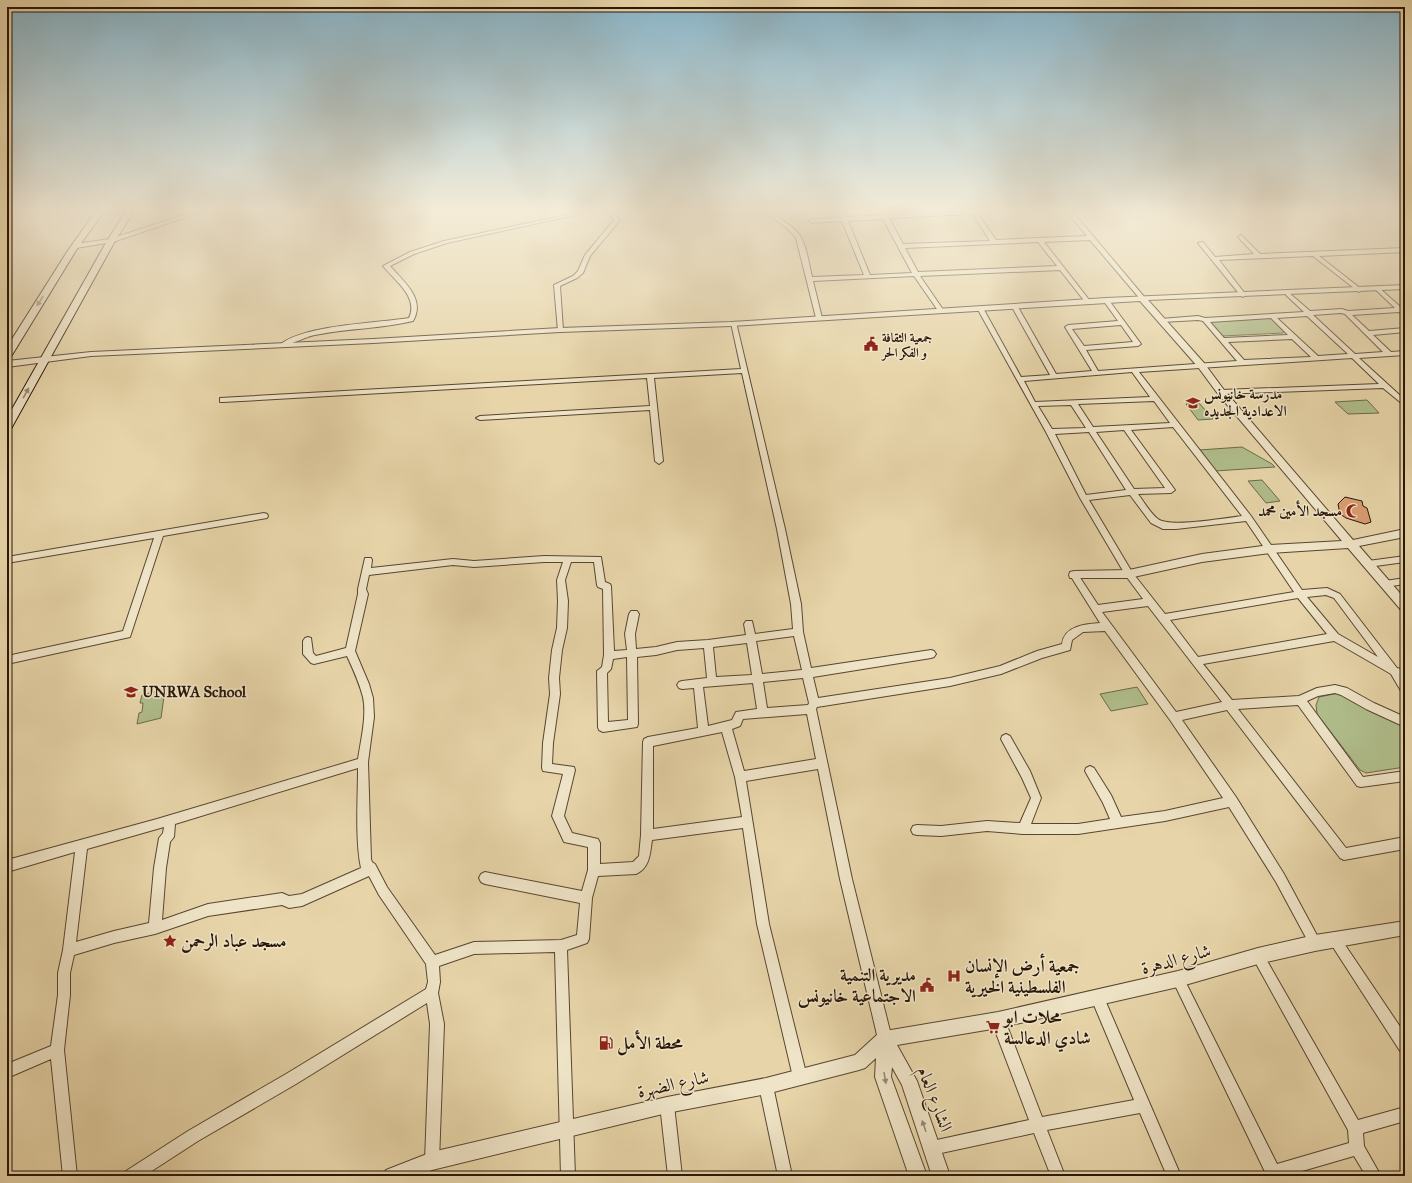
<svg xmlns="http://www.w3.org/2000/svg" width="1412" height="1183" font-family="'IM FELL Great Primer',Amiri,serif">
  <style>
    .green { fill: #b0be8c; stroke: #6c6a4a }
    .building { fill: #d99e72; stroke: #291709 }
    .lines { fill: none; stroke-linecap: round; stroke-linejoin: round }
    .minor-casing { stroke: #584631; stroke-width: 2 }
    .tertiary-casing { stroke: #584631; stroke-width: 2 }
    .secondary-casing { stroke: #291709; stroke-width: 2 }
    .minor { fill: #efe4c7; fill-rule: evenodd }
    .tertiary { fill: #efe4c7; fill-rule: evenodd }
    .secondary { fill: #efe4c7; fill-rule: evenodd }
    .oneway { fill: #968872 }
    .labels { text-anchor: middle; stroke-width: 3; stroke-linejoin: round; paint-order: stroke }
    .far-poi-label { font-size: 13px; font-weight: bold; fill: #291709; stroke: #efe4c7; text-anchor: start }
    .poi-label { font-size: 15px; font-weight: bold; fill: #291709; stroke: #efe4c7; text-anchor: start }
    .near-poi-label { font-size: 18px; font-weight: bold; fill: #291709; stroke: #efe4c7; text-anchor: start }
    .near-street-label { font-size: 18px; fill: #291709; stroke: #efe4c7 }
  </style>
  <rect width="100%" height="100%" fill="#e7d5a9"/>
  <filter id="stains"><feTurbulence type="fractalNoise" baseFrequency=".005" numOctaves="4"/><feColorMatrix values="0 0 0 0 .2 0 0 0 0 .09 0 0 0 0 .02 0 0 0 .5 -.17"/></filter>
  <radialGradient id="worn" r=".72"><stop offset=".6" stop-color="#630" stop-opacity="0"/><stop offset="1" stop-color="#630" stop-opacity=".3"/></radialGradient>
  <path class="green" d="M1271 318 1285 331 1283 333 1222 336 1208 322Z
    M1367 400 1379 413 1348 414 1335 402Z
    M1186 404H1200L1213 419 1198 420Z
    M1242 447 1272 464 1275 467 1215 471 1199 450Z
    M1262 480 1280 501 1266 503 1248 481Z
    M1137 687 1148 704 1111 711 1100 694Z
    M165 689 161 718 137 724 139 713 142 712 143 703H140L142 695Z
    M1339 693 1373 712 1405 727V767L1366 773 1360 770 1317 714 1316 705 1319 697Z"/>
  <path class="building" d="M1345 497 1362 501 1363 506 1367 508 1371 522 1365 524 1346 518 1340 514 1338 504Z"/>
  <g class="lines">
    <defs>
      <path id="minor" d="M585 211H594L447 243 414 254 390 266C404 282 426 299 413 321 381 329 348 328 315 335 307 336 286 347 281 346L280 345C302 325 378 323 409 318 419 297 395 281 383 266L410 252 444 241Z
        M605 211H611L620 220 590 256 583 273 577 278 560 286 563 330 558 331 554 285 573 276 578 271 585 255 614 220Z
        M768 211H773C779 220 790 224 797 232 806 241 809 264 812 277L864 275 842 221 812 223 809 221 812 219 841 218 839 211H843L846 217 976 211 996 240 1087 236 1066 211H1072L1146 299 1141 300 1090 240 1044 242 1090 301V303H1086L1060 270 920 276 944 311 941 313 939 312 914 276 813 281 822 318 819 320 816 318 796 238C789 227 775 222 768 211ZM973 214 990 241 903 244 889 218ZM883 219 912 273 870 275 848 221ZM1038 242 1057 266 918 272 905 248Z
        M1400 211H1405V214Z
        M1241 235 1260 254 1405 248V252L1319 256 1361 289 1362 290 1359 292 1313 256 1219 260 1246 295 1243 297 1241 296 1198 243 1203 242 1215 257 1254 254 1238 237Z
        M1378 287 1405 311V316L1399 312 1352 315 1369 331 1405 328V332L1373 335 1391 352 1405 351V355L1359 358 1405 400V406L1383 388 1221 394 1217 392 1221 390 1379 384 1352 358 1139 372 1251 516 1302 590 1327 588 1340 594 1397 668 1405 670V678H1404L1405 692 1401 691 1391 674 1334 641 1203 664 1232 700 1299 696 1317 688 1335 685 1347 688 1374 703 1405 717V727L1366 709 1341 695 1335 693 1318 696 1307 701 1363 777 1405 771V781L1361 787 1357 786 1298 705 1238 709 1346 848 1405 837V849L1344 860 1340 858 1227 710 1182 720 1236 797 1284 874 1319 939 1321 943 1319 947 1315 949 1311 947 1276 882 1229 807 1165 821 1078 834H1023L987 831 941 836 917 835 913 834 911 830 913 826 917 825 941 826 987 821 1020 823 1031 798 1022 778 1001 739 1002 736 1006 734 1010 736 1030 771 1041 798 1031 824H1078L1110 819 1103 803 1085 771 1086 768 1090 766 1094 768 1111 795 1121 817 1165 811 1223 798 1170 720 1105 631 1083 632 1072 640 1070 650 1042 658 1001 674 950 686 817 707 816 709 852 879 892 1039 890 1044 885 1046 880 1044 878 1039 840 879 818 769 746 781 769 924 807 1077 805 1082 800 1084 795 1082 793 1077 757 924 743 828 652 840C650 853 650 868 636 874L598 876 592 898 589 939 587 943 567 950 575 1176H561L555 952 474 954 439 966 440 982 438 993 444 1024 439 1161 437 1166 432 1168 427 1166 425 1161 430 1024 427 1003 296 1084 198 1141 144 1176H124L126 1171 188 1131 286 1074 426 989 428 982 426 964 379 895 369 876 302 906 289 908 282 905 208 916 155 934 114 943 74 955 70 973V995L64 1050 77 1176H63L51 1059 7 1078V1064L51 1046 58 995V973L63 950 75 852 7 872V860L157 819 358 759C361 739 367 716 363 697 359 682 353 669 347 656L314 664 311 663 303 654V641L305 638 308 637 311 638 313 653 316 656 346 648 358 594V589L365 558H371L372 560 371 568 453 559 474 561 544 556 601 557 605 582 610 584 611 586 614 651 627 650 625 634 629 614 631 611H637L639 614 635 634 636 649 656 647 677 642 708 640 746 635 744 624 746 621H752L755 634 793 629 791 604 777 529 742 373 654 378 663 461 659 464 655 461 650 410 480 420 476 418 480 416 650 406 647 378 223 402H220V398L741 369 731 323 736 322 785 529 801 604 803 632 811 668 931 650 934 651 936 654 934 657 931 658 813 677 818 698 950 678 1000 666 1037 651 1062 644C1064 626 1085 624 1100 623L1070 575 1074 572 1077 573 1098 605 1143 599 1126 576 1080 498 1046 432 977 308 978 307 983 308 1021 377 1050 375 1012 307 1013 306 1018 307 1056 374 1092 371 1065 327 1068 325 1118 321 1103 300 1104 299H1108L1141 344 1138 346 1086 350 1098 371 1237 361 1203 321 1198 320 1162 322 1160 321V319L1198 316 1205 318 1304 312 1286 295V293L1288 292 1310 311 1342 309 1348 311 1395 308 1376 290 1375 289ZM1341 313 1345 314 1383 352 1355 354 1313 315ZM1307 316 1348 354 1318 356 1277 318ZM1271 318 1288 335 1224 338 1210 322ZM1121 325 1133 342 1084 346 1072 329ZM1292 339 1311 357 1244 360 1228 342ZM1132 372 1150 397 1035 402 1024 381ZM1154 401 1170 423 1093 427 1078 404ZM1071 405 1086 428 1052 429 1038 406ZM1173 427 1242 516C1226 518 1169 528 1158 519 1150 513 1144 502 1138 494L1171 493 1175 490 1131 430ZM1124 430 1165 488 1134 489 1096 432ZM1089 432 1126 490 1086 495 1055 434ZM1130 495 1151 523 1163 529H1176L1246 521 1294 592 1165 614 1132 572 1089 500ZM544 562H563L557 580 558 601 557 628 552 650 549 678 550 694 543 743 542 768 543 771 563 774 552 816 564 842 588 847V870L582 891 485 872 481 874 479 878 481 882 485 884 580 903 577 935 561 940 474 942 435 955 387 887 375 864 372 862 371 859 368 762 374 717 373 698 369 684 355 651 368 594 366 589 369 575 453 565 474 567ZM571 562H594L597 585 598 587 603 589 604 655 602 667 597 671 598 727 599 730 603 732 637 727 638 724 637 657 656 655 677 650 704 648 707 678 682 681 679 682 677 685 679 688 682 689 694 688 698 728 648 737 644 739 643 742 641 835 639 856 633 862 600 864V843L598 839 572 833 564 816 575 770 574 767 552 764 553 743 560 694 559 678 562 650 567 628 568 601 565 580ZM1326 595 1334 598 1378 657 1338 634 1307 597ZM1298 598 1327 634 1198 657 1170 620ZM1148 606 1222 702 1176 712 1102 612ZM794 636 802 670 762 674 756 641ZM747 643 752 675 716 677 713 647ZM627 657 628 720 608 722 607 673 611 669 613 659ZM803 678 809 703 808 705 767 708 763 682ZM753 683 757 709 736 712 732 720 708 726 703 687ZM807 714 816 759 744 771 732 729 740 726 743 719ZM722 732 735 777 742 817 653 829V746ZM358 768C358 798 355 840 361 868L302 894 289 896 282 893 208 904 162 920 166 868 170 842 174 837 175 824ZM164 827 163 833 159 838 154 868 149 923 114 931 76 942 87 849Z
        M264 513 267 514 268 516 267 518 163 536 130 637 7 664V656L123 631 154 538 7 563V557Z
        M1405 556V562L1368 567 1364 564 1368 561Z
        M1405 578V584L1385 587 1382 586 1381 584 1382 582 1385 581Z
        M1335 934 1339 936 1405 1034V1053L1400 1051 1331 944 1329 940 1331 936Z
        M1258 950 1262 952 1358 1120 1405 1107V1121L1363 1133 1364 1146 1381 1176H1366L1354 1156 1285 1176H1267L1172 979 1174 975 1178 973 1182 975 1277 1164 1349 1143 1348 1130 1254 960 1252 956 1254 952Z
        M1097 992 1102 993 1181 1176H1167L1140 1113 1047 1130 1065 1176H1051L1034 1133 932 1155 927 1153 925 1148 927 1143 932 1141 1029 1120 991 1020 993 1015 998 1013 1003 1015 1042 1117 1134 1100 1091 998 1092 993Z
        M766 1079 771 1081 773 1086 792 1176H778L759 1086 761 1081Z
        M667 1098 672 1100 674 1105 682 1176H668L660 1105 662 1100Z"/>
      <path id="tertiary" d="M196 211H204L113 242 76 248 72 246 76 244 110 239Z
        M1405 285V289L1148 300 1204 363 1224 390 1353 540 1405 529V537L1359 546 1405 599V611L1401 610 1348 548 1270 553 1202 562 1129 578H1070L1069 575 1070 572 1074 571 1129 570 1202 554 1270 545 1342 541 1218 394 1198 367 1140 301 731 326 560 332 373 343 91 356 7 367V361L91 352 373 339 560 328 731 322 1106 298Z
        M1405 921V935L1315 951 1258 964 1178 987 998 1028 897 1045 917 1081 950 1176H932L902 1085 892 1067 891 1077 927 1176H909L875 1077 876 1058 865 1068 859 1070 766 1094 667 1113 432 1170 416 1176H383L386 1170 432 1152 667 1097 766 1078 855 1055 879 1033 885 1031 998 1012 1178 971 1258 948 1315 935Z"/>
      <path id="secondary" d="M96 211H104L75 252 12 355 7 358V347L67 252Z
        M126 211H134L115 241 12 427 11 429 7 430V418L107 241Z"/>
    </defs>
    <use href="#minor" class="minor-casing"/>
    <use href="#tertiary" class="tertiary-casing"/>
    <use href="#secondary" class="secondary-casing"/>
    <use href="#minor" class="minor"/>
    <use href="#tertiary" class="tertiary"/>
    <use href="#secondary" class="secondary"/>
  </g>
  <defs><path id="oneway-solid" d="M-6-.8H1V-3.2L6.5 0L1 3.2V.8H-6Z"/></defs>
  <g class="oneway">
    <use href="#oneway-solid" transform="translate(40 301) rotate(122)"/>
    <use href="#oneway-solid" transform="translate(26 393) rotate(-61)"/>
    <use href="#oneway-solid" transform="translate(885 1078) rotate(80)"/>
    <use href="#oneway-solid" transform="translate(924 1126) rotate(-109)"/>
  </g>
  <linearGradient id="sky" x2="0" y2="1"><stop stop-color="#88b6cc"/><stop offset="0.56" stop-color="#f4ecd8"/><stop offset="1" stop-color="#f4ecd8" stop-opacity="0"/></linearGradient>
  <rect width="1412" height="376" fill="url(#sky)"/>
  <defs>
    <symbol id="civic-bare" viewBox="-9 -9 18 18"><path d="M-.6-6.5H3V-4.5H.6V-3L4-1V1h2V6H-6V1h2V-1L-.6-3ZM-1.2 2.5V6h2.4V2.5Z" fill="#8f2418" stroke="#efe4c7" stroke-width="2.5" paint-order="stroke"/></symbol>
    <symbol id="school-bare" viewBox="-9 -9 18 18"><path d="M0-5L7-2L0 1L-7-2ZM-4 1L0 2.5L4 1V4Q0 6-4 4Z" fill="#8f2418" stroke="#efe4c7" stroke-width="2.5" paint-order="stroke"/></symbol>
    <symbol id="mosque-bare" viewBox="-9 -9 18 18"><path d="M3.5-4.9A6 6 0 1 0 3.5 4.9A5 5 0 1 1 3.5-4.9Z" fill="#8f2418" stroke="#efe4c7" stroke-width="2.5" paint-order="stroke"/></symbol>
    <symbol id="sight-bare" viewBox="-9 -9 18 18"><path d="M0-6L1.8-2.2L6-1.7L2.9 1.2L3.7 5.4L0 3.3L-3.7 5.4L-2.9 1.2L-6-1.7L-1.8-2.2Z" fill="#8f2418" stroke="#efe4c7" stroke-width="2.5" paint-order="stroke"/></symbol>
    <symbol id="hospital-bare" viewBox="-9 -9 18 18"><path d="M-5-5h3v3.5h4V-5h3V5h-3V1.5h-4V5h-3Z" fill="#8f2418" stroke="#efe4c7" stroke-width="2.5" paint-order="stroke"/></symbol>
    <symbol id="supermarket-bare" viewBox="-9 -9 18 18"><path d="M-6-5.5h2.5l.6 2H6L4.5 2H-2.5L-4.4-4H-6ZM-1.5 3.2a1.3 1.3 0 1 0 .1 0ZM3 3.2a1.3 1.3 0 1 0 .1 0Z" fill="#8f2418" stroke="#efe4c7" stroke-width="2.5" paint-order="stroke"/></symbol>
    <symbol id="fuel-bare" viewBox="-9 -9 18 18"><path d="M-5.5-6h7V0h2V4h1.3V-2.5L3-4.5l.8-.8L6-3V5H2.5V1h-1V6h-7ZM-4.2-4.7v3.2H.2V-4.7Z" fill="#8f2418" stroke="#efe4c7" stroke-width="2.5" paint-order="stroke"/></symbol>
  </defs>
  <g fill-rule="evenodd">
    <use href="#civic-bare" x="861" y="334" width="20" height="20"/>
    <use href="#school-bare" x="1183" y="393" width="20" height="20"/>
    <use href="#mosque-bare" x="1343" y="501" width="20" height="20"/>
    <use href="#school-bare" x="121" y="682" width="20" height="20"/>
    <use href="#sight-bare" x="160" y="931" width="20" height="20"/>
    <use href="#hospital-bare" x="944" y="966" width="20" height="20"/>
    <use href="#civic-bare" x="917" y="975" width="20" height="20"/>
    <use href="#supermarket-bare" x="983" y="1017" width="20" height="20"/>
    <use href="#fuel-bare" x="596" y="1033" width="20" height="20"/>
  </g>
  <g class="labels">
    <g class="far-poi-label">
      <text x="882" y="342">جمعية الثقافة<tspan x="882" dy="15">و الفكر الحر</tspan></text>
    </g>
    <g class="poi-label">
      <text x="1204" y="399">مدرسة خانيونس<tspan x="1204" dy="17">الاعدادية الجديده</tspan></text>
      <text x="1342" y="516" text-anchor="end">مسجد الأمين محمد</text>
      <text x="142" y="697">UNRWA School</text>
    </g>
    <g class="near-poi-label">
      <text x="181" y="947">مسجد عباد الرحمن</text>
      <text x="965" y="972">جمعية أرض الإنسان<tspan x="965" dy="21">الفلسطينية الخيرية</tspan></text>
      <text x="916" y="981" text-anchor="end">مديرية التنمية<tspan x="916" dy="21">الاجتماعية خانيونس</tspan></text>
      <text x="1004" y="1023">محلات ابو<tspan x="1004" dy="21">شادي الدعالسة</tspan></text>
      <text x="617" y="1049">محطة الأمل</text>
    </g>
    <g class="near-street-label">
      <text transform="translate(1176 959) rotate(-15)" y="6">شارع الدهرة</text>
      <text transform="translate(673 1084) rotate(-12)" y="6">شارع الضهرة</text>
      <text transform="translate(935 1099) rotate(69)" y="6">الشارع العام</text>
    </g>
  </g>
  <rect width="1412" height="1183" fill="none" stroke="#e7d5a9" stroke-width="24"/>
  <rect x="8" y="8" width="1396" height="1167" fill="none" stroke="#291709" stroke-width="2"/>
  <rect x="12" y="12" width="1388" height="1159" fill="none" stroke="#291709"/>
  <rect width="100%" height="100%" filter="url(#stains)"/>
  <rect width="100%" height="100%" fill="url(#worn)"/>
</svg>
